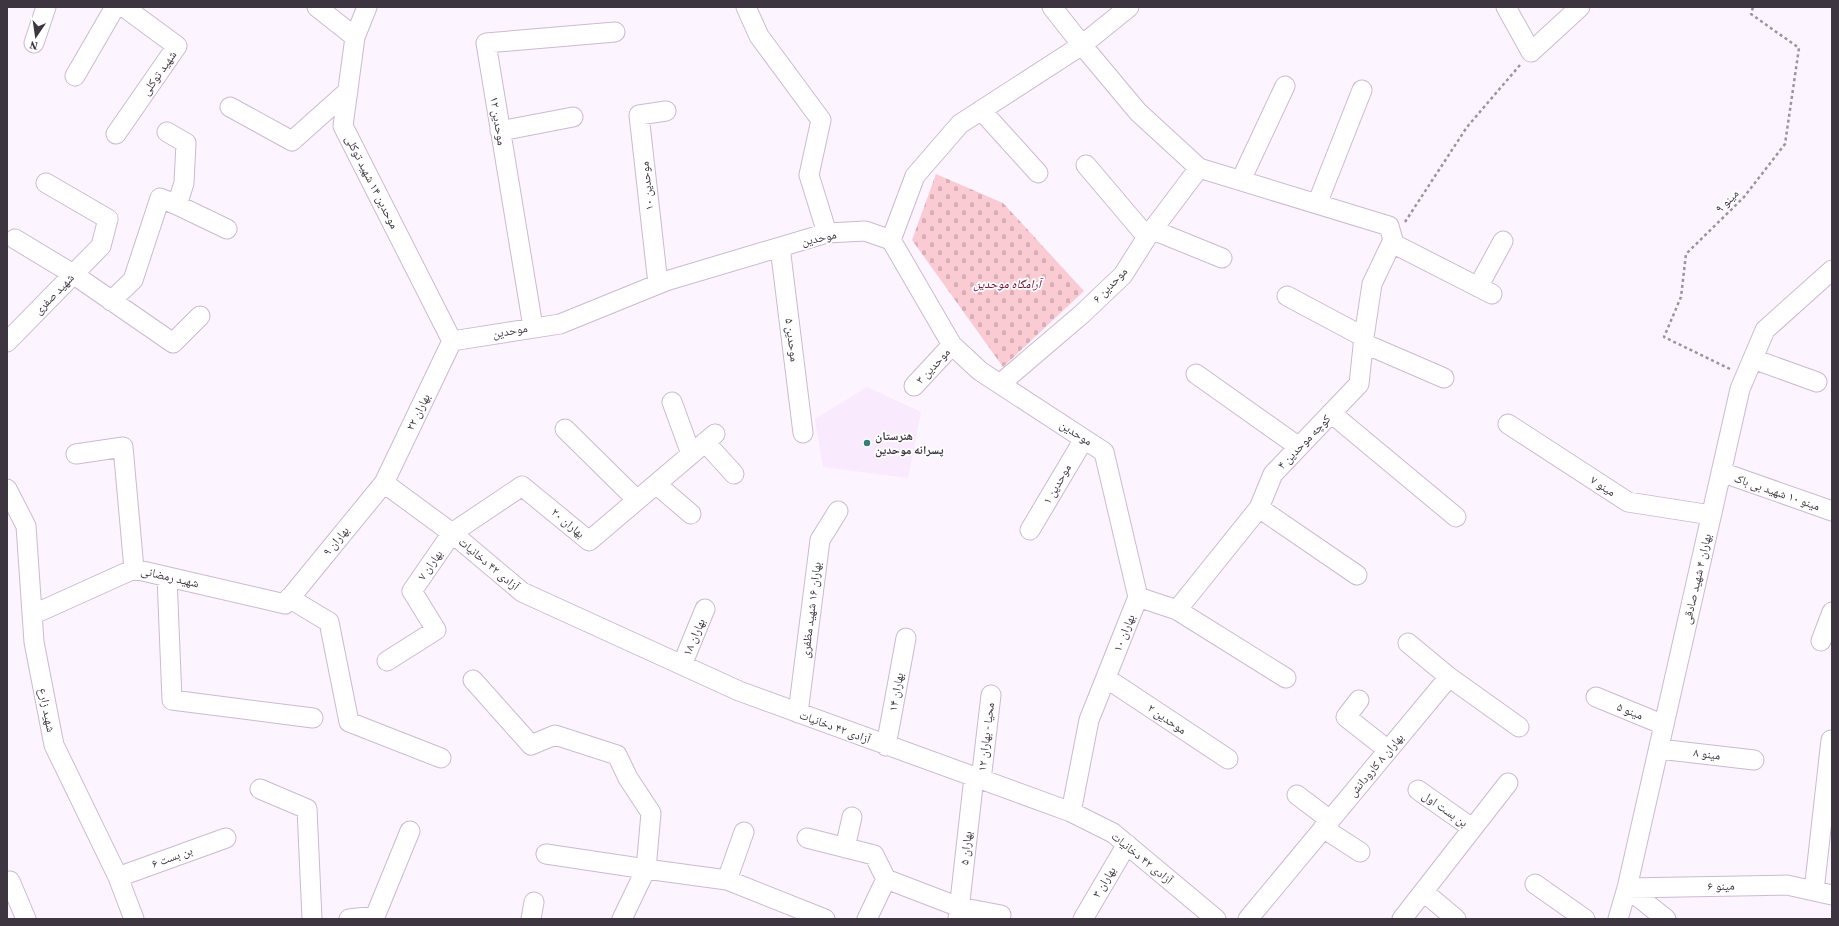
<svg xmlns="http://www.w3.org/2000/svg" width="1839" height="926" font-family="'Source Serif 4','Noto Naskh Arabic',serif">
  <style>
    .built { fill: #f9eafe }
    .cemetery { fill: url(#cemetery-stones) }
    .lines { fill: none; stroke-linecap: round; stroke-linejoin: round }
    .street-casing { stroke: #ccb9d2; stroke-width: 21 }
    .path { stroke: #9b949e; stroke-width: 2.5; stroke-dasharray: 3 3; stroke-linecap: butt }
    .street { stroke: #fff; stroke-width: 19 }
    .poi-dot { fill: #367e7b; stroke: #fff; stroke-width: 1.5 }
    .labels { text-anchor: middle; stroke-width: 3.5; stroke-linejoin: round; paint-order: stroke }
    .street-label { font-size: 12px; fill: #3d3640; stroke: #fff }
    .park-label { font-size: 12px; font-style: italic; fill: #6e082d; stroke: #fff }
    .poi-label { font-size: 12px; font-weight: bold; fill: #3d3640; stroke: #fff; text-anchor: start }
  </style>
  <defs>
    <pattern id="cemetery-stones" width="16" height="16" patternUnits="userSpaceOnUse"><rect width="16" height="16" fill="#fbcbd3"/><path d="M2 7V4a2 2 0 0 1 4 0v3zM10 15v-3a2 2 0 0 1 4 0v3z" fill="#d8afb6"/></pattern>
  </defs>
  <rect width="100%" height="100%" fill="#fcf4ff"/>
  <path class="built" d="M867 387 921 412 908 478 823 467 815 419Z"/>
  <path class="cemetery" d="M936 174 1003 203 1084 291 1003 367 912 240Z"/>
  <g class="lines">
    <defs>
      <path id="street" d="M317 7 355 37 343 126 452 341
        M746 7 759 36 821 120 809 175 827 233
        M1052 7 1082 45 1129 7
        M1506 7 1531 52 1580 7
        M355 37 367 7
        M34 43 46 7
        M75 76 115 7
        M230 107 292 141 348 91
        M981 110 1038 173
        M500 131 573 117
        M116 134 177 46 124 7
        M1086 165 1147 237
        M1241 180 1285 86
        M1317 204 1362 90
        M177 205 227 229
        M1153 230 1222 258
        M15 239 73 274 173 343 200 316
        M891 240 915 176 960 124 1082 45 1138 112 1199 168 1389 226 1393 240 1372 284 1364 337 1359 384 1273 474 1259 508 1177 610 1138 597
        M1392 243 1492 294
        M780 247 803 433
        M658 284 639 115 666 111
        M1478 287 1503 241
        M1287 296 1364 337
        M111 301 133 280 160 198 177 205 184 183 186 143 167 132
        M533 327 486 43 615 32
        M452 341 560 324 666 281 827 233 865 231 891 240 952 345 980 371 1104 452 1138 597 1089 720 1071 812
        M7 342 101 246 108 219 46 183
        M1363 343 1444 378
        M1753 359 1817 382
        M1196 374 1299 447
        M1000 384 1082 314 1123 275 1147 237 1199 168
        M914 386 952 345
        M672 402 691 454
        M1331 413 1456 517
        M1508 424 1628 502 1711 515
        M565 429 637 500
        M705 442 734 474
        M76 454 123 447 134 569
        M1721 472 1832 511
        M384 483 452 533 522 592 739 691 1071 812 1113 833 1216 919
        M656 484 691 514
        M7 489 26 526 34 642 54 745 118 877 134 919
        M1259 508 1357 575
        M1030 530 1084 439
        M167 577 172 700 313 718
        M289 598 329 622 349 722 441 758
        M1177 610 1286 678
        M32 615 134 569 285 604 384 483 452 341
        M1821 641 1832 612
        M1408 643 1449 677
        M387 661 436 630 412 591 452 533 522 486 589 541 715 434
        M682 665 705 609
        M1106 678 1228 759
        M473 680 531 745 555 735 617 755 628 778 651 813 646 869 546 854
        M1596 697 1664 725
        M1359 700 1346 717 1388 750
        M798 713 820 540 838 511
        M886 746 906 638
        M1659 749 1754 760
        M981 780 991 695
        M260 789 307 809 312 919
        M1418 790 1472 828
        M1297 795 1330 820
        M1323 828 1360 852
        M807 838 874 855 886 879
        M845 848 852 817
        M118 877 226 838
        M727 880 744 832
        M10 881 26 919
        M1535 884 1585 919
        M1627 888 1787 885 1832 895
        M1627 888 1666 919
        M1814 891 1831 740
        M1424 892 1456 919
        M349 919 375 916
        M374 919 410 831
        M531 919 534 902
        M622 919 646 869 727 880 825 919
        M867 919 886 879 959 907 1001 915
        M958 919 974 777
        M1083 919 1127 844
        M1248 919 1449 677 1519 727
        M1402 919 1508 783
        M1618 919 1627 888 1740 389 1765 330 1832 270"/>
    </defs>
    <use href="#street" class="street-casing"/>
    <path class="path" d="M1405 222 1467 127 1520 65
      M1730 369 1664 337 1681 297 1686 254 1744 197 1785 144 1799 48 1751 14 1753 7"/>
    <use href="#street" class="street"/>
  </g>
  <circle class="poi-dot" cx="867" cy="443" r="4"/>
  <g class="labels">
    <g class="street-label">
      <text transform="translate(159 73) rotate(-55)" y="4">شهید توکلی</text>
      <text transform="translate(498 121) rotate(81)" y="4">موحدین ۱۲</text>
      <text transform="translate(372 182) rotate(63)" y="4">موحدین ۱۴ شهید توکلی</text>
      <text transform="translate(647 186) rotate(-96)" y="4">موحدین ۱۰</text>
      <text transform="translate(1727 201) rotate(-45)" y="4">مینو ۹</text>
      <text transform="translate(819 238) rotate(-12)" y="4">موحدین</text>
      <text transform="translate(1110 285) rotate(-46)" y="4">موحدین ۶</text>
      <text transform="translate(54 294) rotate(-46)" y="4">شهید صفری</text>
      <text transform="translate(510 331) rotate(-10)" y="4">موحدین</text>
      <text transform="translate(792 340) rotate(83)" y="4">موحدین ۵</text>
      <text transform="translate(933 366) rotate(-47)" y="4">موحدین ۳</text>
      <text transform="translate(418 412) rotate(-64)" y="4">بهاران ۲۲</text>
      <text transform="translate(1076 433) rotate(33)" y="4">موحدین</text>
      <text transform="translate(1304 442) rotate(-46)" y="4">کوچه موحدین ۴</text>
      <text transform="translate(1057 484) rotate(-60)" y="4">موحدین ۱</text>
      <text transform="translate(1603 486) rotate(33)" y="4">مینو ۷</text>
      <text transform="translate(1777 492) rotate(19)" y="4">مینو ۱۰ شهید بی باک</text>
      <text transform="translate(568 523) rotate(40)" y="4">بهاران ۲۰</text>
      <text transform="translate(336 541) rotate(-51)" y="4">بهاران ۹</text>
      <text transform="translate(489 564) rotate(40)" y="4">آزادی ۴۲ دخانیات</text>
      <text transform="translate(430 565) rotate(-55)" y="4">بهاران ۷</text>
      <text transform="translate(170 577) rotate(13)" y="4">شهید رمضانی</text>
      <text transform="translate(1697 579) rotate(-77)" y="4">بهاران ۴ شهید صادقی</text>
      <text transform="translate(811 610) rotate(-83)" y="4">بهاران ۱۶ شهید مظفری</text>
      <text transform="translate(1124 633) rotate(-68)" y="4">بهاران ۱۰</text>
      <text transform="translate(694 637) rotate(-67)" y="4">بهاران ۱۸</text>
      <text transform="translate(896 692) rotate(-80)" y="4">بهاران ۱۴</text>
      <text transform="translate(47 710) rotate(79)" y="4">شهید زارع</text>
      <text transform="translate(1630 711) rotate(22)" y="4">مینو ۵</text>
      <text transform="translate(1167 719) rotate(34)" y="4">موحدین ۲</text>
      <text transform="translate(835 727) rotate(20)" y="4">آزادی ۴۲ دخانیات</text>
      <text transform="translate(986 737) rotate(-83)" y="4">محیا - بهاران ۱۲</text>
      <text transform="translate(1707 754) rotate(7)" y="4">مینو ۸</text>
      <text transform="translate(1376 765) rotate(-50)" y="4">بهاران ۸ کارودانش</text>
      <text transform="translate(1445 809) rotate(35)" y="4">بن بست اول</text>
      <text transform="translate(966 848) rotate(-84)" y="4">بهاران ۵</text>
      <text transform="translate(172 857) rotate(-20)" y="4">بن بست ۶</text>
      <text transform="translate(1142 858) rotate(39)" y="4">آزادی ۴۲ دخانیات</text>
      <text transform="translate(1104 882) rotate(-59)" y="4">بهاران ۳</text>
      <text transform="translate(1721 886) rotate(-1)" y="4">مینو ۶</text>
    </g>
    <g class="park-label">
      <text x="1007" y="288">آرامگاه موحدین</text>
    </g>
    <g class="poi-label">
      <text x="875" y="440">هنرستان<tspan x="875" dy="14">پسرانه موحدین</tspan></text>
    </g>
  </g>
  <rect width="1839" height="926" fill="none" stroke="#3d3640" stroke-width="16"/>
  <g transform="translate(36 36) rotate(193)" stroke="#ffffff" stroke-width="3" paint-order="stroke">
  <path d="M0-3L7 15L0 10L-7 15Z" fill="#3d3640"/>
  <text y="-6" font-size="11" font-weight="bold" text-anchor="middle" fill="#3d3640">N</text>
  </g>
</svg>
